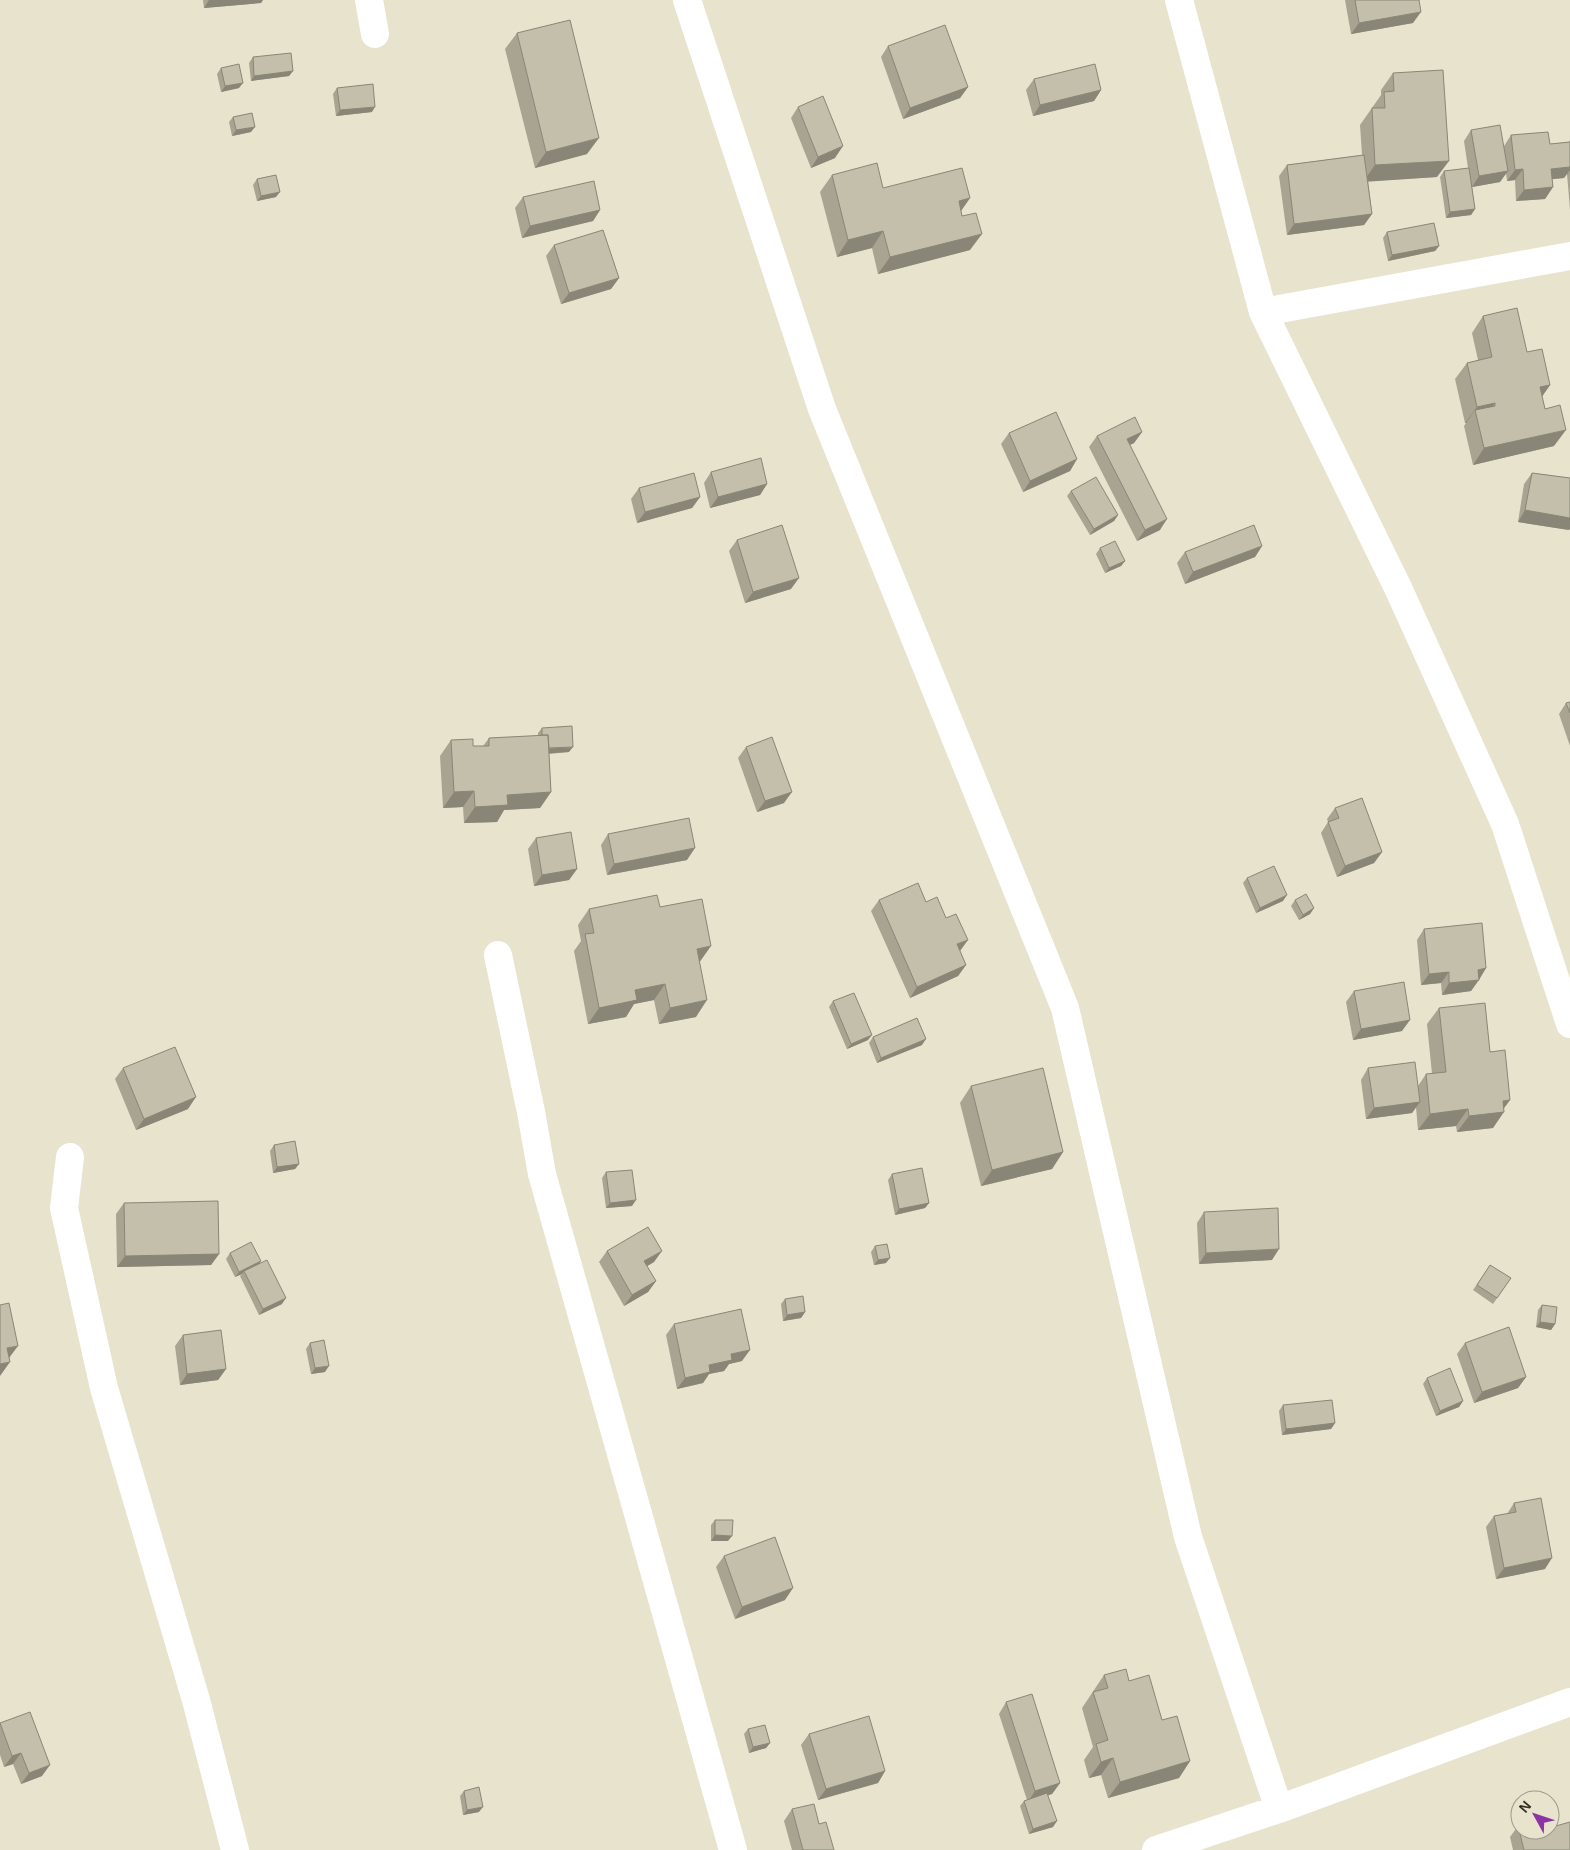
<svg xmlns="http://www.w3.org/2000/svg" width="1570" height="1850" font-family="Helvetica,sans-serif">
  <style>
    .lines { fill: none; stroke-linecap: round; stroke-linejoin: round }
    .street { stroke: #fff; stroke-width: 28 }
    .wall { fill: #a9a492 }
    .shaded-wall { fill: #898677 }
    .building { fill: #c4bfaa; stroke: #898677 }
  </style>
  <rect width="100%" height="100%" fill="#e8e3cd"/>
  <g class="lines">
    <path class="street" d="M369 0 375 34
      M687 0 822 409 1065 1008 1188 1537 1279 1809
      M1179 0 1263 312 1399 590 1505 824 1570 1024
      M1263 312 1570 256
      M498 955 531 1112 542 1174 733 1850
      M70 1157 64 1208 104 1388 196 1700 235 1850
      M1156 1850 1279 1809 1570 1702"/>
  </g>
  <path class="wall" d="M203 0H263L261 3 204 8Z
    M1345 0H1419L1413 23 1351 34Z
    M517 33 587 154 535 168 505 49Z
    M888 46 968 87 960 98 903 119 881 57Z
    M253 57 293 71 289 76 251 81 249 63Z
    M221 68 239 88 221 92 217 74Z
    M1393 73 1437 177 1368 181 1372 214 1364 225 1287 235 1279 176 1287 165 1362 155 1360 125 1381 95V90Z
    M1034 79 1101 90 1094 101 1033 116 1026 90Z
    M337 88 372 112 336 116 333 94Z
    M798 107 835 158 811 168 791 118Z
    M233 117 251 132 232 136 229 122Z
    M1471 130 1504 146 1511 135 1550 144 1569 142 1570 140V210L1567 174 1564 178 1552 179 1553 187 1545 199 1516 201 1515 180 1507 181 1506 173 1500 182 1472 187 1475 209 1471 215 1446 218 1440 177 1444 171 1468 168 1464 141Z
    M832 175 883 188 970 198 961 211 970 250 878 274 872 248 837 257 820 192Z
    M257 179 276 197 257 201 253 185Z
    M523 197 600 210 593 221 522 238 515 208Z
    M1387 232 1439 246 1435 251 1388 261 1383 238Z
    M554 245 619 278 611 289 561 304 546 256Z
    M1483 316 1527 352 1550 385 1542 396 1554 446 1473 465 1464 426 1466 423H1465L1455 379 1467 363 1478 360 1472 333Z
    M1142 432 1134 443 1130 445 1160 530 1137 541 1089 447 1097 436Z
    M1009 433 1077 459 1070 471 1023 492 1001 444Z
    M711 472 767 484 760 495 710 508 704 483Z
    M1532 473 1570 478 1569 530 1518 522 1524 484Z
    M639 488 700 497 692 508 637 523 631 499Z
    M1071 491 1118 515 1114 521 1090 535 1067 496Z
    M737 540 791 589 745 603 729 551Z
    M1262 546 1255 557 1185 584 1177 563 1185 552Z
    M1100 548 1125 561 1121 566 1105 573 1096 554Z
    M1570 702V746L1559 714 1566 703Z
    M542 728 569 752 549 754 551 792 540 808 504 810 497 822 464 823 463 807 443 808 440 756 451 740 473 746H483L489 738 538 736V733Z
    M746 747 784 803 757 812 738 758Z
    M1335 808 1382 852 1374 863 1337 877 1321 833 1328 822 1327 819Z
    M608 834 687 860 607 875 601 845Z
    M536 838 577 869 569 880 534 886 528 849Z
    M1247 878 1283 901 1256 913 1243 883Z
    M879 900 926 902 960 951 966 965 958 976 910 998 871 911Z
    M1295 900 1314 908 1310 914 1299 920 1291 906Z
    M660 907 700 961 696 1017 659 1024 654 1000 634 1004 626 1017 588 1024 574 951 581 941 578 925 589 909Z
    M1424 929 1486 968 1471 991 1442 995 1441 983 1421 985 1417 940Z
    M1354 991 1402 1031 1353 1040 1346 1002Z
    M833 1001 868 1040 847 1049 829 1007Z
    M1439 1008 1490 1052 1510 1100 1504 1108 1493 1128 1457 1132 1456 1126 1418 1130 1416 1107 1412 1113 1366 1119 1361 1080 1368 1068 1418 1086 1426 1074H1432L1427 1024Z
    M873 1037 922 1045 877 1063 869 1043Z
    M123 1068 188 1109 136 1130 115 1079Z
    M971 1086 1063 1152 1052 1169 981 1186 960 1103Z
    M274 1145 299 1164 295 1169 273 1173 270 1151Z
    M606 1172 632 1206 606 1208 602 1178Z
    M892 1174 929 1203 925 1208 895 1215 888 1180Z
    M124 1203 219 1254 211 1265 117 1267 116 1214Z
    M1204 1212 1272 1260 1199 1264 1197 1223Z
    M875 1246 886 1263 874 1265 871 1252Z
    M607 1251 654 1262 647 1266 656 1281 648 1292 624 1306 599 1262Z
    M230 1253 261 1261 259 1264 282 1304 259 1315 240 1276 242 1274 235 1277 226 1259Z
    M1490 1265 1511 1278 1493 1304 1473 1290Z
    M785 1299 805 1312 801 1318 783 1321 781 1304Z
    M1542 1305 1555 1324 1551 1330 1536 1327 1538 1310Z
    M674 1324 742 1361 729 1364 724 1371 709 1374 703 1383 677 1389 666 1335Z
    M183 1335 226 1369 218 1380 180 1385 175 1346Z
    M310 1343 325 1372 311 1374 306 1349Z
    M1465 1343 1526 1377 1518 1388 1474 1403 1457 1354Z
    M1427 1378 1463 1401 1459 1407 1436 1416 1423 1384Z
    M1283 1405 1335 1423 1331 1429 1282 1435 1279 1411Z
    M1514 1503 1545 1569 1496 1579 1486 1527 1494 1516 1507 1514Z
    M715 1520 728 1541H711V1525Z
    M724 1556 785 1600 735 1619 716 1567Z
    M1104 1675 1129 1681 1162 1720 1190 1761 1179 1778 1108 1798 1101 1775 1089 1778 1084 1760 1093 1747 1082 1708Z
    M1006 1702 1060 1783 1052 1794 1048 1795 1053 1827 1029 1834 1020 1806 1024 1801 1027 1800 999 1714Z
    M0 1723 42 1776 21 1784 13 1764 4 1767 0 1755Z
    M748 1729 770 1743 766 1748 749 1753 744 1734Z
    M809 1734 885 1771 878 1783 818 1800 801 1745Z
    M464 1791 479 1812 463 1815 460 1796Z
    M792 1809 819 1824 834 1850H792L784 1821Z
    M1518 1826 1552 1827 1570 1850H1513L1510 1837Z"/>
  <path class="shaded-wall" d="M209 0H263L261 3 204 8Z
    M1421 12 1413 23 1351 34 1359 23Z
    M293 71 289 76 251 81 254 76Z
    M243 83 239 88 221 92 225 86Z
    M968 87 960 98 903 119 910 108Z
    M1101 90 1094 101 1033 116 1040 105Z
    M375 107 372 112 336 116 340 110Z
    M255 127 251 132 232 136 236 130Z
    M599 138 587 154 535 168 546 152Z
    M843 146 835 158 811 168 818 157Z
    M1449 161 1437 177 1363 182 1375 165Z
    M1570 167V170L1564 178 1543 180 1551 169Z
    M1523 169 1515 180 1507 181 1515 170Z
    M1508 171 1500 182 1472 187 1479 176Z
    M1553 187 1545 199 1516 201 1524 190Z
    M280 192 276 197 257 201 261 196Z
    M970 198 958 215 959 201Z
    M1475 209 1471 215 1446 218 1450 212Z
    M600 210 593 221 522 238 530 226Z
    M1372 214 1364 225 1287 235 1294 224Z
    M883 231 872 248 837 257 848 240Z
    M982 234 970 250 878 274 890 257Z
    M1439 246 1435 251 1388 261 1392 255Z
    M619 278 611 289 561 304 569 293Z
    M1550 385 1539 401 1540 387Z
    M1495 403 1483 419 1475 410 1466 423H1465L1477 407Z
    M1566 430 1554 446 1473 465 1484 448Z
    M1142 432 1134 443 1119 450 1127 439Z
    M1077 459 1070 471 1023 492 1030 481Z
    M767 484 760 495 710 508 718 497Z
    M700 497 692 508 637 523 645 512Z
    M1525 510 1570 518V529L1569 530 1518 522Z
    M1118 515 1114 521 1090 535 1094 529Z
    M1167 519 1160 530 1137 541 1145 530Z
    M1262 546 1255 557 1185 584 1193 572Z
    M1125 561 1121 566 1105 573 1109 568Z
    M799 578 791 589 745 603 753 592Z
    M573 747 569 752 539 754 543 749Z
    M474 791 463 807 443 808 454 792Z
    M551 792 540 808 504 810 497 822 464 823 475 807 507 795Z
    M792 792 784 803 757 812 765 801Z
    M695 848 687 860 607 875 614 864Z
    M1382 852 1374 863 1337 877 1345 866Z
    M577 869 569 880 534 886 542 875Z
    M1287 895 1283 901 1256 913 1260 908Z
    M1314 908 1310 914 1299 920 1303 915Z
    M968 940 960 951 957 944Z
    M711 946 699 963 697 949Z
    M966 965 958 976 910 998 917 987Z
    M1486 968 1479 980 1478 970Z
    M1449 972 1441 983 1421 985 1429 974Z
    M1479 980 1471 991 1442 995 1449 983Z
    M665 984 654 1000 634 1004 626 1017 588 1024 599 1008 635 990Z
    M707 1000 696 1017 659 1024 670 1008Z
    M1410 1020 1402 1031 1353 1040 1361 1029Z
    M872 1035 868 1040 847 1049 851 1044Z
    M926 1039 922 1045 877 1063 881 1058Z
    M196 1097 188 1109 136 1130 144 1119Z
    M1510 1100 1501 1112H1504L1493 1128 1457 1132 1469 1116 1503 1101Z
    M1420 1102 1412 1113 1366 1119 1374 1108Z
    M1468 1109 1456 1126 1418 1130 1430 1114Z
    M1063 1152 1052 1169 981 1186 992 1170Z
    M299 1164 295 1169 273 1173 277 1167Z
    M636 1200 632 1206 606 1208 610 1203Z
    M929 1203 925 1208 895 1215 899 1209Z
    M1279 1249 1272 1260 1199 1264 1206 1253Z
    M662 1251 654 1262 637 1272 644 1261Z
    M219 1254 211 1265 117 1267 125 1256Z
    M890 1258 886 1263 874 1265 878 1260Z
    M261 1261 257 1267 244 1271 242 1274 235 1277 239 1272Z
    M656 1281 648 1292 624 1306 632 1295Z
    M286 1298 282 1304 259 1315 263 1309Z
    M805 1312 801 1318 783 1321 787 1315Z
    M1540 1322 1555 1324 1551 1330 1536 1327Z
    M18 1346 6 1362 7 1348Z
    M750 1350 742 1361 729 1364 724 1371 709 1374 703 1383 677 1389 685 1378 731 1354Z
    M10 1362 0 1376V1364Z
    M329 1366 325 1372 311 1374 315 1368Z
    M226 1369 218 1380 180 1385 187 1374Z
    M1526 1377 1518 1388 1474 1403 1482 1392Z
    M1463 1401 1459 1407 1436 1416 1440 1411Z
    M1335 1423 1331 1429 1282 1435 1286 1429Z
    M715 1535 732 1536 728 1541H711Z
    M1552 1558 1545 1569 1496 1579 1504 1568Z
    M793 1588 785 1600 735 1619 742 1607Z
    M770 1743 766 1748 749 1753 753 1747Z
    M21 1753 13 1764 4 1767 12 1756Z
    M1113 1758 1101 1775 1089 1778 1101 1762Z
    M1190 1761 1179 1778 1108 1798 1120 1782Z
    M50 1765 42 1776 21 1784 29 1773Z
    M885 1771 878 1783 818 1800 826 1789Z
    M1060 1783 1052 1794 1028 1802 1035 1791Z
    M483 1807 479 1812 463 1815 467 1810Z
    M1057 1821 1053 1827 1029 1834 1033 1829Z"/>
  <path class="building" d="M1355 0H1419L1421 12 1359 23Z
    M570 20 599 138 546 152 517 33Z
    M945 25 968 87 910 108 888 46Z
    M291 53 293 71 254 76 253 57Z
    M239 64 243 83 225 86 221 68Z
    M1095 64 1101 90 1040 105 1034 79Z
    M1443 70 1449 161 1375 165 1372 108H1385L1384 92 1394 91 1393 73Z
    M373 84 375 107 340 110 337 88Z
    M823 96 843 146 818 157 798 107Z
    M252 113 255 127 236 130 233 117Z
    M1500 125 1508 171 1479 176 1471 130Z
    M1548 132 1550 144 1570 142V167L1551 169 1553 187 1524 190 1523 169 1515 170 1511 135Z
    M1364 155 1372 214 1294 224 1287 165Z
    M877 163 883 188 962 168 970 198 959 201 962 216 976 213 982 234 890 257 883 231 848 240 832 175Z
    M1469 168 1475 209 1450 212 1444 171Z
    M276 175 280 192 261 196 257 179Z
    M594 181 600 210 530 226 523 197Z
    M1434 223 1439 246 1392 255 1387 232Z
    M603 230 619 278 569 293 554 245Z
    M1517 308 1527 352 1542 349 1550 385 1540 387 1545 409 1560 405 1566 430 1484 448 1475 410 1495 406V403L1477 407 1467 363 1492 357 1483 316Z
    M1056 412 1077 459 1030 481 1009 433Z
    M1135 417 1142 432 1127 439 1167 519 1145 530 1097 436Z
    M761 458 767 484 718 497 711 472Z
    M694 473 700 497 645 512 639 488Z
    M1532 473 1570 478V518L1525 510Z
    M1096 477 1118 515 1094 529 1071 491Z
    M782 525 799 578 753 592 737 540Z
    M1254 525 1262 546 1193 572 1185 552Z
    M1115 541 1125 561 1109 568 1100 548Z
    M1570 702V713L1566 703Z
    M572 726 573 747 549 748 548 735H542V728Z
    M548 735 551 792 507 795 508 805 475 807 474 791 454 792 451 740 473 739V746H489V738Z
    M772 737 792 792 765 801 746 747Z
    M1362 798 1382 852 1345 866 1328 822 1339 818 1335 808Z
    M689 818 695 848 614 864 608 834Z
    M571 832 577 869 542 875 536 838Z
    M1274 866 1287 895 1260 908 1247 878Z
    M918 883 926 902 937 897 946 918 956 914 968 940 957 944 966 965 917 987 879 900Z
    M1306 894 1314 908 1303 915 1295 900Z
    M657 895 660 907 702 899 711 946 697 949 707 1000 670 1008 665 984 635 990 637 1000 599 1008 585 934 594 933 589 909Z
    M1482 923 1486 968 1478 970 1479 980 1449 983V972L1429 974 1424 929Z
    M1404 982 1410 1020 1361 1029 1354 991Z
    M854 993 872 1035 851 1044 833 1001Z
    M1485 1003 1490 1052 1505 1050 1510 1100 1503 1101 1504 1112 1469 1116 1468 1109 1430 1114 1426 1074 1446 1072 1439 1008Z
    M917 1018 926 1039 881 1058 873 1037Z
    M175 1047 196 1097 144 1119 123 1068Z
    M1415 1062 1420 1102 1374 1108 1368 1068Z
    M1043 1068 1063 1152 992 1170 971 1086Z
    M295 1141 299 1164 277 1167 274 1145Z
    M922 1168 929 1203 899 1209 892 1174Z
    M632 1170 636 1200 610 1203 606 1172Z
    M218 1201 219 1254 125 1256 124 1203Z
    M1278 1208 1279 1249 1206 1253 1204 1212Z
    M648 1227 662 1251 644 1261 656 1281 632 1295 607 1251Z
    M251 1242 261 1261 239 1272 230 1253Z
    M887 1244 890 1258 878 1260 875 1246Z
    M267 1260 286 1298 263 1309 244 1271Z
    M1490 1265 1511 1278 1497 1298 1477 1285Z
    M803 1296 805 1312 787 1315 785 1299Z
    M9 1303 18 1346 7 1348 10 1362 0 1364V1305Z
    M1542 1305 1557 1307 1555 1324 1540 1322Z
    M741 1309 750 1350 731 1354 732 1360 709 1365 710 1372 685 1378 674 1324Z
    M1509 1327 1526 1377 1482 1392 1465 1343Z
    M221 1330 226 1369 187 1374 183 1335Z
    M324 1340 329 1366 315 1368 310 1343Z
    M1450 1368 1463 1401 1440 1411 1427 1378Z
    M1332 1400 1335 1423 1286 1429 1283 1405Z
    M1541 1498 1552 1558 1504 1568 1494 1516 1516 1512 1514 1503Z
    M715 1520H733L732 1536 715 1535Z
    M775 1537 793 1588 742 1607 724 1556Z
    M1126 1669 1129 1681 1149 1675 1162 1720 1177 1716 1190 1761 1120 1782 1113 1758 1101 1762 1096 1744 1108 1740 1093 1692 1108 1688 1104 1675Z
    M1032 1694 1060 1783 1035 1791 1006 1702Z
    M30 1712 50 1765 29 1773 21 1753 12 1756 0 1723Z
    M869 1716 885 1771 826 1789 809 1734Z
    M765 1725 770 1743 753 1747 748 1729Z
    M479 1787 483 1807 467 1810 464 1791Z
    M1047 1793 1057 1821 1033 1829 1024 1801Z
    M814 1804 819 1824 826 1822 834 1850H803L792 1809Z
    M1550 1818 1552 1827 1570 1822V1850H1524L1518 1826 1520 1825V1830H1550Z"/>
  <g transform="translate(1535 1815) rotate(310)"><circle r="24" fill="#e8e3cd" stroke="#9e9a89"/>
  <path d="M0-4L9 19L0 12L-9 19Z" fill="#8b35a2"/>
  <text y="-8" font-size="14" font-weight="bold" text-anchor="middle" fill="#2f2d24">N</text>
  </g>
</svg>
